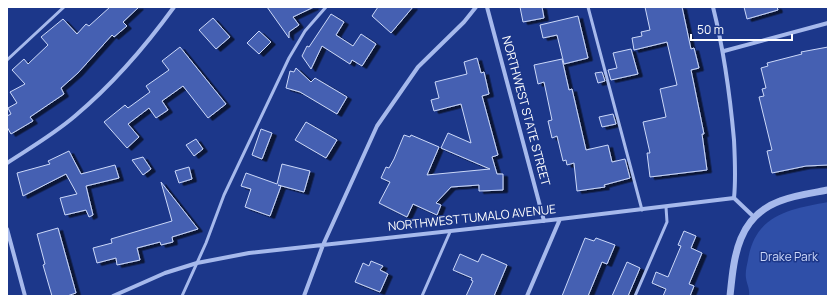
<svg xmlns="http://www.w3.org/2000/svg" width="835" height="303" font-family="Manrope,sans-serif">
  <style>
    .green { fill: #2f4fa8 }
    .building { fill: #4461b2; stroke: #ccd8f9; filter: url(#shadow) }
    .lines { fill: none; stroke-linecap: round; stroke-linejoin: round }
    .service { stroke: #a6b9ec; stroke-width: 3 }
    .minor { stroke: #a6b9ec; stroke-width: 4 }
    .tertiary { stroke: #a6b9ec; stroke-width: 7 }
    .labels { text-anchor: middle; stroke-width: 3; stroke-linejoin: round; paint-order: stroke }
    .street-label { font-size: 12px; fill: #fff; stroke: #1c378a }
    .park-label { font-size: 12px; fill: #ccd8f9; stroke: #1c378a }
  </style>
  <defs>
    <filter id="shadow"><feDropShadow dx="4.5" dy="2.5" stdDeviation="0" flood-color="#0009"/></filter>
  </defs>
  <rect width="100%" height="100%" fill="#1c378a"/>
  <path class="green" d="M828 202V296H749C750 289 747 285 746 278 745 272 747 265 748 260 755 214 791 209 828 202Z"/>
  <path class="building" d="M110 7H139L123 22 127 26 114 37 112 35 78 73 61 88 64 94 30 117 33 121 11 134 7 127V116L11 114 8 108 17 103 10 92 25 84 12 70 24 59 28 64 48 45 41 37 63 19 77 34 86 24 89 26Z
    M267 7H314L293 17 299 25 289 32V38Z
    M378 7H413L391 33 372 16Z
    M520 7H542L544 18 523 22Z
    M645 7H682L691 49 694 48 699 68 691 70 704 134H702L707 170 650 177 647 153H650L643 122 666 117 660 89 677 85 667 42 634 50 632 38 642 36 641 32 650 30Z
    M744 7H777L778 10 747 19Z
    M331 14 344 22 336 35 353 46 361 34 376 44 362 66 352 60 350 64 322 46 311 69 302 56 307 46 309 47Z
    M578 16 588 58 564 64 557 35 543 38 540 25Z
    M213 18 230 37 216 49 199 30Z
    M259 31 271 42 259 54 247 43Z
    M180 47 226 104 208 118 183 86 162 101 168 110 156 118 149 108 128 124 139 137 127 148 104 122 125 105 128 108 150 92 146 86 169 70 162 61Z
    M828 47V165L806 166 772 173 767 151 772 150 759 97 764 96 762 89 766 88 761 68 768 66 767 63 802 54 801 52Z
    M631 49 638 74 611 80 608 70 617 68 613 53Z
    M477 58 481 73 484 72 489 94 482 96 498 155 492 157 497 174H503V190L479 191V185L451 187 436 203 441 205 437 215 413 204 407 217 379 203 390 182 381 178 386 167 389 168 394 159 404 135 410 137 411 135 439 147 427 175 490 169 441 148 448 133 471 143 461 104 434 111 431 100 439 98 435 82 467 74 464 62Z
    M562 59 569 90 572 89 586 150 608 145 612 162 625 159 630 178 604 185 605 187 577 191 574 163 567 165 566 160 563 161 557 136 552 138 548 121 552 120 544 82 538 84 534 65Z
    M296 68 311 82 315 78 347 97 337 114 300 92 286 88 290 71 294 72Z
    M602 72 605 81 598 83 595 73Z
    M613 114 616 124 602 127 599 117Z
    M306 122 337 140 326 158 295 140Z
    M261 129 272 133 262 159 252 155Z
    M196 139 203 149 194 156 186 145Z
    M69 151 81 174 115 165 119 178 86 186 93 215 89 217 86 210 65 215 60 198 77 194 66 174 23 196 17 173 50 164 48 161Z
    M143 157 151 169 143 175 132 160Z
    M282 164 310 171 304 192 278 185 281 186 270 216 245 207 251 189 241 186 246 173 277 184Z
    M189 167 192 179 179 183 175 171Z
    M161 182 198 229 172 237 173 242 161 245 160 242 137 248 140 260 117 265 116 258 97 263 93 248 112 243 111 239 172 221Z
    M58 228 76 293 67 296H52L43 265 45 264 37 234Z
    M684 231 696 236 691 248 702 253 689 284 694 286 690 296H663L666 289 652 283 656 272 668 277 681 246 678 245Z
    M585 238 594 241 596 238 615 245 607 264 602 262 588 296H562Z
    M460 254 478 262 482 254 507 265 494 296H466L473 281 471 280 472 278 453 270Z
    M371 261 383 266 380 270 388 274 380 292 355 282 363 263 369 266Z
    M627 262 640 268 628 296H612Z"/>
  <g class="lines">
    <path class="service" d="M588 7 642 210
      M7 60 64 7
      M182 296 206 243 224 195 289 58 305 31 326 7
      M422 296 450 232
      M635 296 667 222 666 207"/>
    <path class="minor" d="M487 7 544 221
      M713 7C724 51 730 95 734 140 735 160 736 179 734 198
      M724 51 828 23
      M7 163C30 148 54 134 75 116 113 84 145 47 174 7
      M7 229 25 296
      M113 296 165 273 197 263 249 253 560 219 734 198 754 217
      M304 296 323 245 377 126 418 67 464 22 476 7
      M527 296 560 219"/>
    <path class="tertiary" d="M730 296C734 257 737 217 780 201 795 195 812 193 828 190"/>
  </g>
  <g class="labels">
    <g class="street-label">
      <text transform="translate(526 111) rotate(75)" y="4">NORTHWEST STATE STREET</text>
      <text transform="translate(472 218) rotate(-6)" y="4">NORTHWEST TUMALO AVENUE</text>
    </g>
    <g class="park-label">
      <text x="789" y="261">Drake Park</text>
    </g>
  </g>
  <rect width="835" height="303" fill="none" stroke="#ffffff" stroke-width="16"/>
  <path d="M691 34v6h101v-6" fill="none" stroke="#ffffff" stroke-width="2"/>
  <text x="697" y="34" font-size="12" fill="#ffffff" stroke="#1c378a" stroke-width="3" paint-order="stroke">50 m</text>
</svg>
